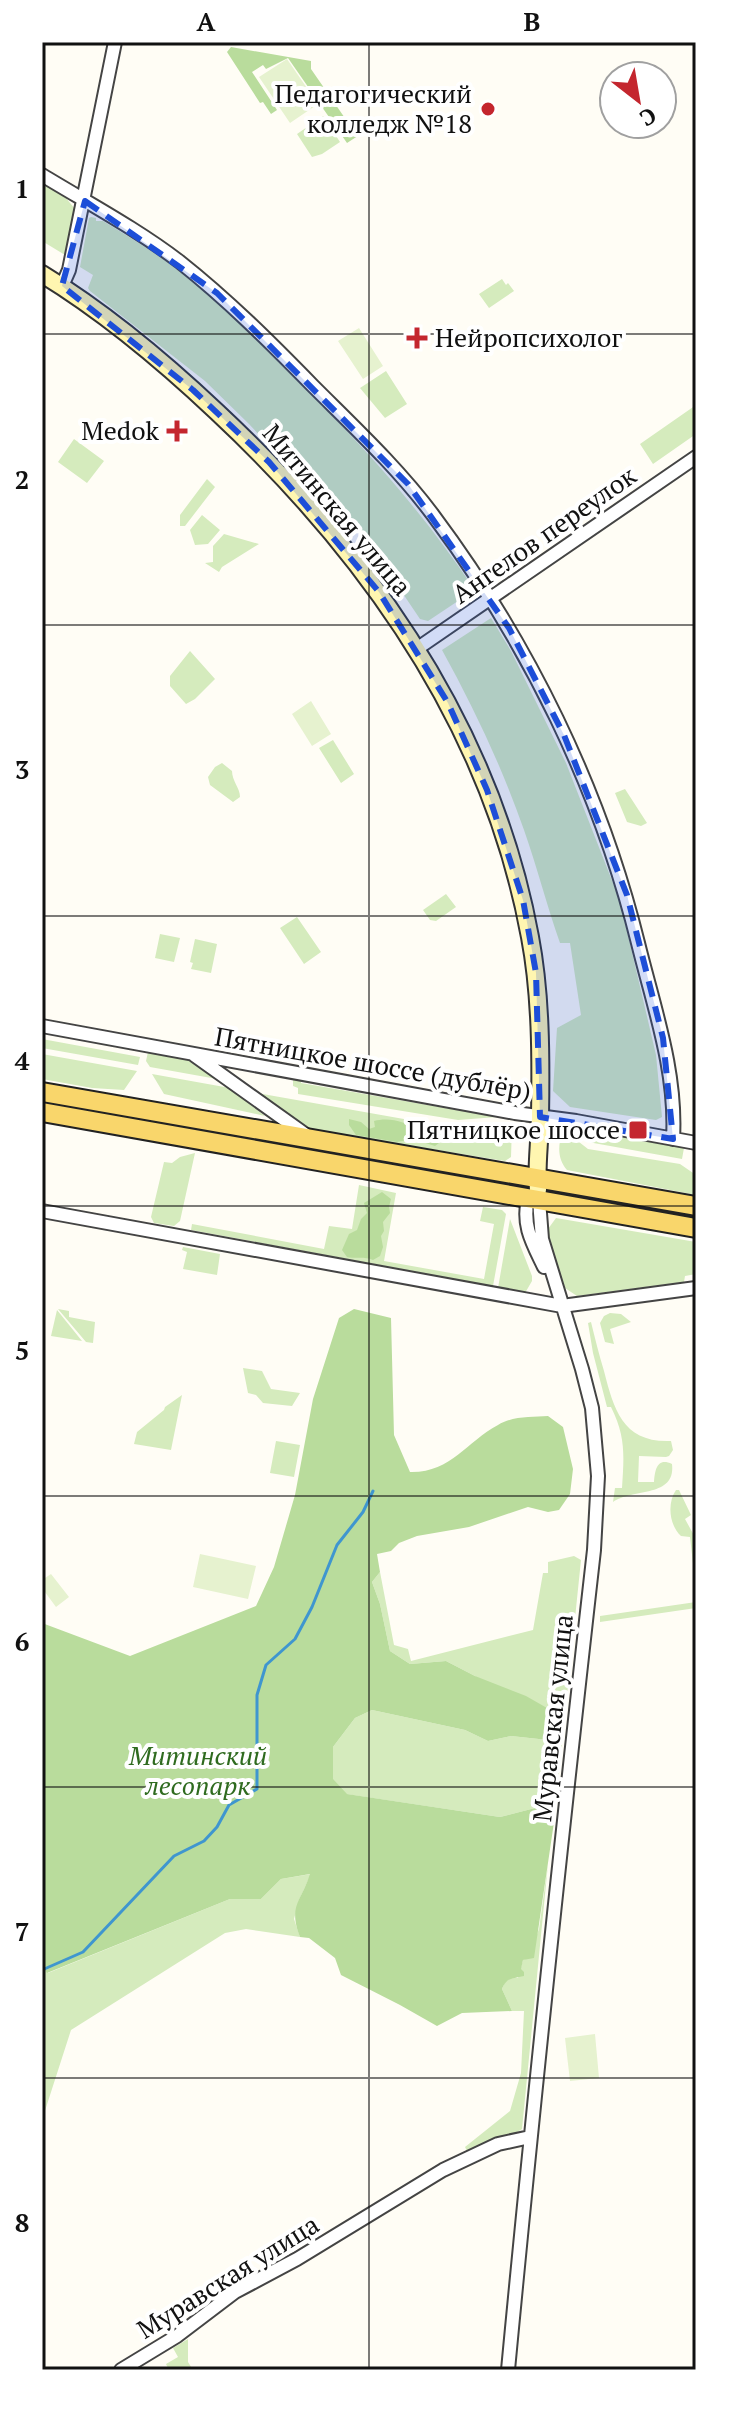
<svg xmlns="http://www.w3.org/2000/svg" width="738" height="2412" font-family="'PT Serif',serif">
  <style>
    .green { fill: #d5ebbd }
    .forest { fill: #b9dc9c }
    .pitch { fill: #e6f2cf }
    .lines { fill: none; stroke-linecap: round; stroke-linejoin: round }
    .stream { stroke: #3f96cf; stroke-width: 3 }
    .minor-casing { stroke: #444; stroke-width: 16 }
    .secondary-casing { stroke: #333; stroke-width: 20 }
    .primary-casing { stroke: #222; stroke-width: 22 }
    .minor { stroke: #fff; stroke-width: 12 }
    .secondary { stroke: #fff6b0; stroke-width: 16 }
    .primary { stroke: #f9d66b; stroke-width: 18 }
    .marked { fill: #1d4ed8; fill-opacity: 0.2; stroke: #1d4ed8; stroke-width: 6; stroke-dasharray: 16 10; stroke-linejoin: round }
    .grid { fill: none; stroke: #111; stroke-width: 2; stroke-opacity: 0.55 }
    .poi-dot { fill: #c4262e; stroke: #fff; stroke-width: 3 }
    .labels { text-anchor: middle; stroke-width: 8; stroke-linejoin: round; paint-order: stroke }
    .poi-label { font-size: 26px; fill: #111; stroke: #fff; text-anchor: end }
    .street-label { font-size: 26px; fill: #111; stroke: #fff }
    .park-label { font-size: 26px; font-style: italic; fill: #2f6b1f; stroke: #fff }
    .neatline { fill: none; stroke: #111; stroke-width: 3 }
    .grid-label { font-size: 26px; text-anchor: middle; font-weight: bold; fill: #111 }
  </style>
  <rect width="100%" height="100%" fill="#fffdf5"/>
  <path class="green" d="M323 116 340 142 322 154 312 157 297 134Z
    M42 183 66 198 75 209 65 255 42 241Z
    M91 217 96 218V221H103C129 237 155 252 179 271 225 305 265 347 305 388 367 450 425 515 474 589L473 591 428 621 420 619 389 573 356 529H349L324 505 249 424 205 381 90 291 88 288 93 275 80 267 89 218Z
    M502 279 506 285 508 283 514 291 489 308 479 294Z
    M386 371 407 404 385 418 360 388Z
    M696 405V434L653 464 640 444Z
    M74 439 104 461 87 483 58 462Z
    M207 479 215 487 185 526H180V515Z
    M202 515 220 530 208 544 195 545 190 530Z
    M224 534 259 544 222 567 219 572 205 563 213 562V546Z
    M491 618 511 651 566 763 620 901 656 1055 662 1117 656 1120 570 1107 553 1091 557 1028 581 1015 570 943H560C547 906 537 867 524 830 502 767 474 708 442 650Z
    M190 651 215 679 195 699 186 704 170 686V676Z
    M333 740 354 774 341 783 319 748Z
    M222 763 232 771C232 781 240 788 240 797L233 802 210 785 208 777 215 767Z
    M625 789 647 823 641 826 627 822 615 793Z
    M446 894 456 907 436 921 430 920 423 910Z
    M297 917 321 952 304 964 280 928Z
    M160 934 180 938 174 962 155 958Z
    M195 939 217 944 211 973 191 969 193 963 190 962Z
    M42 1039 140 1057 138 1065 42 1048Z
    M148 1052 186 1059 217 1079 150 1067 146 1061Z
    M42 1054 137 1071 124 1090 92 1088 42 1079Z
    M152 1074 230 1088 265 1116 164 1094Z
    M293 1078 301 1079V1083L497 1117 458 1120 298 1094V1088L293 1086Z
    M257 1093 449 1127 492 1122 512 1125 511 1157 505 1161 498 1160 304 1128Z
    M573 1128 579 1142 588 1149 680 1164 696 1175V1195L567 1170C558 1160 557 1145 563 1133Z
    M580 1129 684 1148 682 1159 588 1142 582 1137Z
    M195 1153 180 1221 174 1226 154 1223 151 1217 164 1162 172 1163 180 1157Z
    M359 1185 396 1193 384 1261 484 1279 494 1224 480 1221 483 1207 502 1210 506 1214 493 1286 191 1230 192 1224 324 1249 329 1226 352 1229Z
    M556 1218 696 1242V1274L685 1276 684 1282 577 1296 565 1288 548 1238V1229Z
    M510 1219 532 1276V1281L525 1293 498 1288Z
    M183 1247 220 1254 217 1275 183 1269 187 1252 182 1250Z
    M58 1309 69 1311V1317L95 1322 93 1343 86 1342Z
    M57 1310 82 1341 51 1336Z
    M610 1313 621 1314 631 1322 610 1329 614 1344 605 1342 600 1323 604 1316Z
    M591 1322C595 1338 599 1355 604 1371 614 1410 623 1443 671 1441L673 1450 669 1456 666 1457 639 1456 638 1482H654C655 1470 657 1457 672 1464 676 1498 633 1488 613 1502L615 1488H622C624 1456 626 1437 611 1407H607L593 1353 588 1323Z
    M243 1368 262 1371 271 1389 300 1393 292 1406 263 1403 256 1395 248 1393Z
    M182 1395 171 1450 134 1444 137 1432 164 1410 165 1407Z
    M276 1441 300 1445 294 1477 270 1473Z
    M676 1490H679L691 1515 685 1519 696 1539V1590L690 1537 681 1536C669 1525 667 1503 676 1490Z
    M574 1556 581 1560 554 1822 550 1809 535 1808 500 1817 346 1794 333 1780V1747L355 1718 372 1710 465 1730 488 1741 511 1736 548 1740 475 1676 446 1661 410 1664 390 1651 380 1604 372 1582 380 1572 394 1645 408 1649 411 1661 533 1630 543 1573H548V1562Z
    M696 1602V1608L600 1622V1616Z
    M548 1864 522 2129C506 2140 485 2143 467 2151L465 2147 510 2111 521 2073 524 2011H512L502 1989 505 1982 512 1977 518 1978 523 1960 528 1958 539 1929Z
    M311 1874 299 1900 294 1919 300 1937 246 1929 225 1933 71 2030 42 2120V1965L48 1973 230 1899H261L281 1879Z
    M188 2339V2362L193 2370H169L166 2364 178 2357 173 2348Z"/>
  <path class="forest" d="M231 47 311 61V69L349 124 357 119 367 130 347 143 288 58 266 69 263 65 252 72 277 110 271 114 263 102 260 103 227 52Z
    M349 1119 361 1122 369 1129 375 1127 374 1121C388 1117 407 1121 416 1131L427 1129 439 1143 435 1146 413 1139 397 1142 356 1135 349 1125Z
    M382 1192 391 1199 389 1207 390 1213 383 1222 384 1231 381 1236 383 1247 380 1256 373 1260C364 1256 357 1259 347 1257L342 1250 349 1234 357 1230 361 1219 367 1213 364 1203Z
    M354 1309 391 1318 394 1435 410 1472C451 1473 466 1442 498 1425 512 1416 532 1417 548 1416L563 1427 573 1469 570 1494 559 1510 548 1512 528 1507 469 1527 417 1536 399 1543 391 1551 377 1554 380 1572 372 1582 380 1604 390 1651 410 1664 446 1661 475 1676 526 1696 561 1716 558 1736 548 1740 511 1736 488 1741 465 1730 372 1710 355 1718 333 1747V1779L347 1794 500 1817 535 1808 550 1809 554 1822 534 1958 523 1960 521 1969 524 1972V1976C512 1979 507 1977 502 1989L512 2011 462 2013 437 2026 400 2005 341 1975 335 1958 309 1938 300 1937C288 1906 301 1902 310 1874L281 1879 261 1899H230L47 1973 42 1965V1623L130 1656 256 1606 274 1567 295 1495 313 1399 339 1318Z"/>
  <path class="pitch" d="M287 59 318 104 290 123 259 77Z
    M359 328 383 366 363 379 338 341Z
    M311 701 331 734 312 746 292 714Z
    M200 1554 256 1566 248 1599 193 1587Z
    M51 1574 69 1597 56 1607 42 1588V1580Z
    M595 2034 599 2078 570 2081 565 2038Z"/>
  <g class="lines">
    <path class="stream" d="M42 1970 83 1952 174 1856 204 1841 217 1827 229 1805 257 1789V1695L266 1665 295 1639 312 1607 337 1545 363 1512 373 1491"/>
    <defs>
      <path id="minor" d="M42 175C88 203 137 229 180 262 228 300 271 343 313 386 354 427 398 468 433 515 528 642 600 789 638 943 654 1008 677 1072 673 1139
        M62 286 69 270 115 42
        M418 648 696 457
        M42 1026 515 1113 576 1121 696 1143
        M194 1055 306 1135
        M528 1198C522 1226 532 1242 544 1267
        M42 1211 562 1306 696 1288
        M121 2370 177 2336 235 2292 297 2259 443 2170 498 2144 530 2137
        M508 2370C534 2096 563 1823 594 1550L598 1476 592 1408 582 1369 542 1239 539 1200"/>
      <path id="secondary" d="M42 274C106 313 163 361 217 412 369 554 492 729 530 937 541 995 541 1058 540 1117 540 1141 536 1166 538 1190"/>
      <path id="primary" d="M42 1092 696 1206
        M42 1112 696 1228"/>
    </defs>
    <use href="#minor" class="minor-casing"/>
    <use href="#secondary" class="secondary-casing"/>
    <use href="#primary" class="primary-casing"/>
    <use href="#minor" class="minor"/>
    <use href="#secondary" class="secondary"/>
    <use href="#primary" class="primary"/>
  </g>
  <path class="marked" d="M85 201 217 293 408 484 509 628 564 735 627 895 663 1038 673 1139 540 1117 536 973 523 900 487 790 448 703 379 592 269 462 193 390 62 286Z"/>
  <path class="grid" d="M369 42V2370M42 334H696M42 625H696M42 916H696M42 1206H696M42 1496H696M42 1787H696M42 2078H696"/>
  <g class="poi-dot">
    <circle cx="488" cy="109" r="8"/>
    <path d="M413 326h8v8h8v8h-8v8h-8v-8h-8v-8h8z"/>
    <path d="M173 419h8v8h8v8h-8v8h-8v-8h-8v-8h8z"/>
    <rect x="628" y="1120" width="20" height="20" rx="4"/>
  </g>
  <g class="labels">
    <g class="poi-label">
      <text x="472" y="103">Педагогический<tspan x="472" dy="30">колледж №18</tspan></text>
      <text x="435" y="347" text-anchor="start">Нейропсихолог</text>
      <text x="159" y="440">Medok</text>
      <text x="620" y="1139">Пятницкое шоссе</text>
    </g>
    <g class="street-label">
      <text transform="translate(337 510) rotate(50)" y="9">Митинская улица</text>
      <text transform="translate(544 535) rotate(-35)" y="9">Ангелов переулок</text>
      <text transform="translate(373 1064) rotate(10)" y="9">Пятницкое шоссе (дублёр)</text>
      <text transform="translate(553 1718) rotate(-84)" y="9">Муравская улица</text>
      <text transform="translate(228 2277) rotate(-32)" y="9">Муравская улица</text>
    </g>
    <g class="park-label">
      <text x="198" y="1765">Митинский<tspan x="198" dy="30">лесопарк</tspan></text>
    </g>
  </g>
  <rect width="738" height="2412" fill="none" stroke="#ffffff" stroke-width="88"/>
  <g transform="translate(638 100) rotate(149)"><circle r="38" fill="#ffffff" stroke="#a0a0a0" stroke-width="2"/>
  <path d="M0-6L14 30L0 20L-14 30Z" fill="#c4262e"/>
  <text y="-12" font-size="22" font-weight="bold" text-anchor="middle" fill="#111111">С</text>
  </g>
  <rect x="44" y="44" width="650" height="2324" class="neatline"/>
  <g class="grid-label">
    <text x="206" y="31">A</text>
    <text x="532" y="31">B</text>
    <text x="22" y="198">1</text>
    <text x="22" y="489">2</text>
    <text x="22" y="779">3</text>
    <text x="22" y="1070">4</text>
    <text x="22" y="1360">5</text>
    <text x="22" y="1651">6</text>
    <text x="22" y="1941">7</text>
    <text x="22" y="2232">8</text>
  </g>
</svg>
